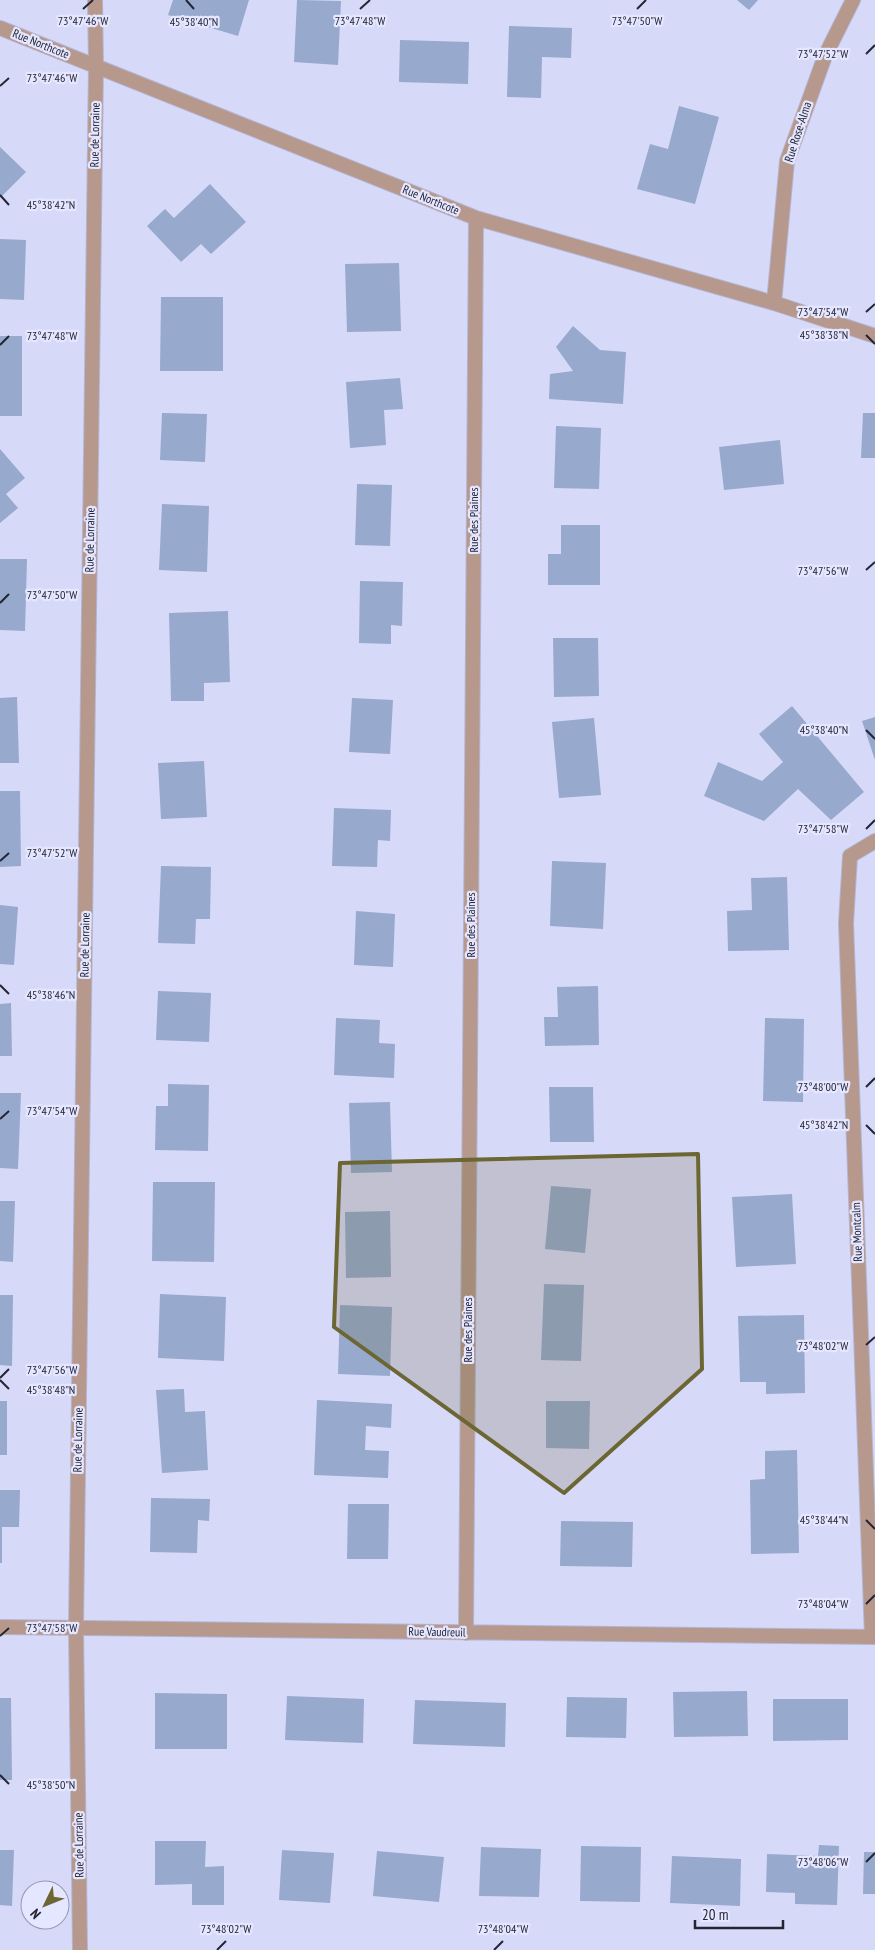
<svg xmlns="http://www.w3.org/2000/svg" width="875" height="1950" font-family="'PT Sans Narrow',sans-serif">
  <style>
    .building { fill: #97a9cd }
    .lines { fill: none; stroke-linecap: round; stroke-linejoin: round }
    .minor-casing { stroke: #b3b5d2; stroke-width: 16 }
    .minor { stroke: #b6988c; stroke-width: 14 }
    .marked { fill: #6b6632; fill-opacity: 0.2; stroke: #6b6632; stroke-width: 4; stroke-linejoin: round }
    .ticks { fill: none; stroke: #242534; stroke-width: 2 }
    .labels { text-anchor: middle; stroke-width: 4.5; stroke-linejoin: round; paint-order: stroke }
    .street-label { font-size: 12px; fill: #242534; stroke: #e5e6ff }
    .ticks-label { font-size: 12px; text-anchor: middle; fill: #242534; stroke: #e5e6ff; stroke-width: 4.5; stroke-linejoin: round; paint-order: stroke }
  </style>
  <rect width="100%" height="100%" fill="#d7d9f9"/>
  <path class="building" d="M173 0H249L238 36 168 15Z
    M297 0 341 1 338 65 294 62Z
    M737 0H758L749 10Z
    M509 26 572 28 571 58 542 57 541 98 507 97Z
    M400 40 469 42 468 84 399 82Z
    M679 106 719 117 695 204 637 189 650 144 668 149Z
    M0 147 26 172 0 198Z
    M210 184 246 222 211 254 201 244 181 262 147 226 165 209 174 218Z
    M0 239 26 240 24 300 0 299Z
    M399 263 401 331 347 332 345 264Z
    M161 297H223V371H160Z
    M573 326 600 350 626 352 623 404 549 399 550 374 573 371 556 347Z
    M0 336H22V416H0Z
    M400 378 403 409 384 410 386 445 350 448 346 382Z
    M162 413 207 414 205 462 160 460Z
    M863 413H875V458H861Z
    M556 426 601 428 599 489 554 488Z
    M780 440 784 484 724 490 719 447Z
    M0 449 25 478 6 494 18 508 0 523Z
    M357 484 392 485 390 546 355 545Z
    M162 504 209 506 207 572 159 570Z
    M561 525H600V585H548V554H561Z
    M0 559H27L25 631 0 630Z
    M360 581 403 582 402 626 391 625V644L359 643Z
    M228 611 230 682 204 683V701H171L169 613Z
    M553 638H598L599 696 554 697Z
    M17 697 19 763H0V698Z
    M352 698 393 700 390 754 349 752Z
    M792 706 864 792 831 820 798 789 764 821 704 796 718 762 762 781 783 762 759 734Z
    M875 717V760L862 721Z
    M594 718 601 795 559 798 552 722Z
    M204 761 207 817 161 819 158 763Z
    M0 791H20L21 866 0 867Z
    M334 808 391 810 390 841 378 840 377 867 332 866Z
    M552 861 606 863 603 929 550 926Z
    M161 866 211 867 210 919H196L195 944 158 943Z
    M787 877 789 950 728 951 727 911 752 910 751 878Z
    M0 905 18 907 14 965 0 964Z
    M356 911 395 914 393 967 354 965Z
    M598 986 599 1045 545 1046 544 1017H558L557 987Z
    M158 991 211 993 209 1042 156 1040Z
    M11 1003 12 1056H0V1004Z
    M336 1018 380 1020 379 1043 395 1044 394 1078 334 1075Z
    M765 1018 804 1019 803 1102 763 1101Z
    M168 1084 209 1085 208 1151 155 1150 156 1106H168Z
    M549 1087H593L594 1142H550Z
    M0 1093H21L18 1169 0 1168Z
    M390 1102 392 1172 351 1173 349 1103Z
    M153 1182H215L214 1262 152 1261Z
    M551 1186 591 1189 585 1253 545 1249Z
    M792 1194 796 1264 736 1267 732 1197Z
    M0 1201H15L13 1262 0 1261Z
    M390 1211 391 1277 346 1278 345 1212Z
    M544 1284 584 1285 581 1361 541 1360Z
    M160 1294 226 1297 224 1361 158 1358Z
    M0 1295H13L12 1366 0 1365Z
    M340 1305 392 1307 390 1376 338 1374Z
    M804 1315 805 1393 766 1394V1382H740L738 1316Z
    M184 1389 185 1412 205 1411 208 1470 162 1473 156 1390Z
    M317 1400 392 1404 391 1428 366 1426 365 1450 389 1451 388 1478 314 1475Z
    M0 1401H7V1455H0Z
    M546 1401H590L589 1449 546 1448Z
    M797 1450 799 1553 751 1554 750 1480 765 1479V1451Z
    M0 1490H20L19 1527H2V1563H0Z
    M151 1498 210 1499 209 1521 198 1520 197 1553 150 1552Z
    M348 1504H389L388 1559H347Z
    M561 1521 633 1522 632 1567 560 1566Z
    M747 1691 748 1736 674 1737 673 1692Z
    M155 1693 227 1694V1749H155Z
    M287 1696 364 1699 363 1743 285 1740Z
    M567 1697 627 1698 626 1738 566 1737Z
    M0 1698H11L12 1780H0Z
    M773 1699H848V1740L773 1741Z
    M415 1700 506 1703 505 1747 413 1744Z
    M155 1841H206L205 1867 224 1866V1905H192V1884L155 1885Z
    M819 1845 839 1846 837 1905 795 1904V1893L766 1892 767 1854 818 1856Z
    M581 1846 641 1847 640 1902 580 1901Z
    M481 1847 541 1849 539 1897 479 1896Z
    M0 1850H14L12 1906 0 1905Z
    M282 1850 334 1853 330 1903 279 1900Z
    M377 1851 444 1857 439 1902 373 1896Z
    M864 1852H875V1894H863Z
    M672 1856 741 1859 740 1906 670 1903Z"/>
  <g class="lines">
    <defs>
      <path id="minor" d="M0 28 476 218 774 303 875 336
        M774 303 787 161 825 56 853 0
        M0 1627 875 1637
        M466 1633 476 218
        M872 1637 846 923 850 856 875 841
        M80 1950 76 1628 96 65 95 0"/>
    </defs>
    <use href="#minor" class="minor-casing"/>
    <use href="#minor" class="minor"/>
  </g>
  <path class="marked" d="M698 1154 702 1369 564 1493 334 1327 340 1163Z"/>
  <path class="ticks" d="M186 0 194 9M83 9 93 0M360 9 370 0M637 9 646 0M866 54 875 45M0 86 9 78M0 195 9 205M866 312 875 304M866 335 875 344M0 345 9 336M866 570 875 562M0 603 9 594M866 730 875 739M866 829 875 820M0 861 9 853M0 985 9 994M866 1087 875 1078M0 1119 9 1111M866 1125 875 1134M866 1345 875 1337M0 1378 9 1369M0 1380 9 1389M866 1520 875 1529M866 1604 875 1595M0 1636 9 1628M0 1775 9 1784M866 1862 875 1853M217 1950 226 1941M494 1950 503 1941"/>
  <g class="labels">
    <g class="street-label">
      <text transform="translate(41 44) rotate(22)" y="4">Rue Northcote</text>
      <text transform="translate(798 132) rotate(-72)" y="4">Rue Rose-Alma</text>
      <text transform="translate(95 135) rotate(-89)" y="4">Rue de Lorraine</text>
      <text transform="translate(431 200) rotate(22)" y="4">Rue Northcote</text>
      <text transform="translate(474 520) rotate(-90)" y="4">Rue des Plaines</text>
      <text transform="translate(90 540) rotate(-89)" y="4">Rue de Lorraine</text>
      <text transform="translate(471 925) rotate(-90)" y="4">Rue des Plaines</text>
      <text transform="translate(85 945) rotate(-89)" y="4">Rue de Lorraine</text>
      <text transform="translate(857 1232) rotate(-92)" y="4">Rue Montcalm</text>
      <text transform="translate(468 1330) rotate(-90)" y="4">Rue des Plaines</text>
      <text transform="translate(78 1440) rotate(-89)" y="4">Rue de Lorraine</text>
      <text transform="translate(437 1632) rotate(1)" y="4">Rue Vaudreuil</text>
      <text transform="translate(79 1845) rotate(-91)" y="4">Rue de Lorraine</text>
    </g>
  </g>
  <g class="ticks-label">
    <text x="83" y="25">73°47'46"W</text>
    <text x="360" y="25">73°47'48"W</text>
    <text x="637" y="25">73°47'50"W</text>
    <text x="194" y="26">45°38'40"N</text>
    <text x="823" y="58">73°47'52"W</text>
    <text x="52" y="82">73°47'46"W</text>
    <text x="51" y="209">45°38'42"N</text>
    <text x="823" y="316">73°47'54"W</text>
    <text x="824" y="339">45°38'38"N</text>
    <text x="52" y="340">73°47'48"W</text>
    <text x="823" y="575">73°47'56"W</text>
    <text x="52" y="599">73°47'50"W</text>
    <text x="824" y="734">45°38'40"N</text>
    <text x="823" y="833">73°47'58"W</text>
    <text x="52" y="857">73°47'52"W</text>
    <text x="51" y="999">45°38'46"N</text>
    <text x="823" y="1091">73°48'00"W</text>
    <text x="52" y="1115">73°47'54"W</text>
    <text x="824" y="1129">45°38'42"N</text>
    <text x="823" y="1350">73°48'02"W</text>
    <text x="52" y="1374">73°47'56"W</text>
    <text x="51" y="1394">45°38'48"N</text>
    <text x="824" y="1524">45°38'44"N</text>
    <text x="823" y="1608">73°48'04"W</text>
    <text x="52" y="1632">73°47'58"W</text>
    <text x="51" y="1789">45°38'50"N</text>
    <text x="823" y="1866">73°48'06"W</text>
    <text x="226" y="1933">73°48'02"W</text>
    <text x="503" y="1933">73°48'04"W</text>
  </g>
  <g transform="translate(45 1905) rotate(227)"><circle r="24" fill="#e5e6ff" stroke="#9899ae"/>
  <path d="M0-4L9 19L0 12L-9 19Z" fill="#6b6632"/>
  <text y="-8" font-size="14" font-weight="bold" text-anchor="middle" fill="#242534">N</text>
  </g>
  <path d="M695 1920v8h88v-8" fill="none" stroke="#242534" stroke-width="2.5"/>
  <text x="702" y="1920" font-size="15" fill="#242534" stroke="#e5e6ff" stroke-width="4" paint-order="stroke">20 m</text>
</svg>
